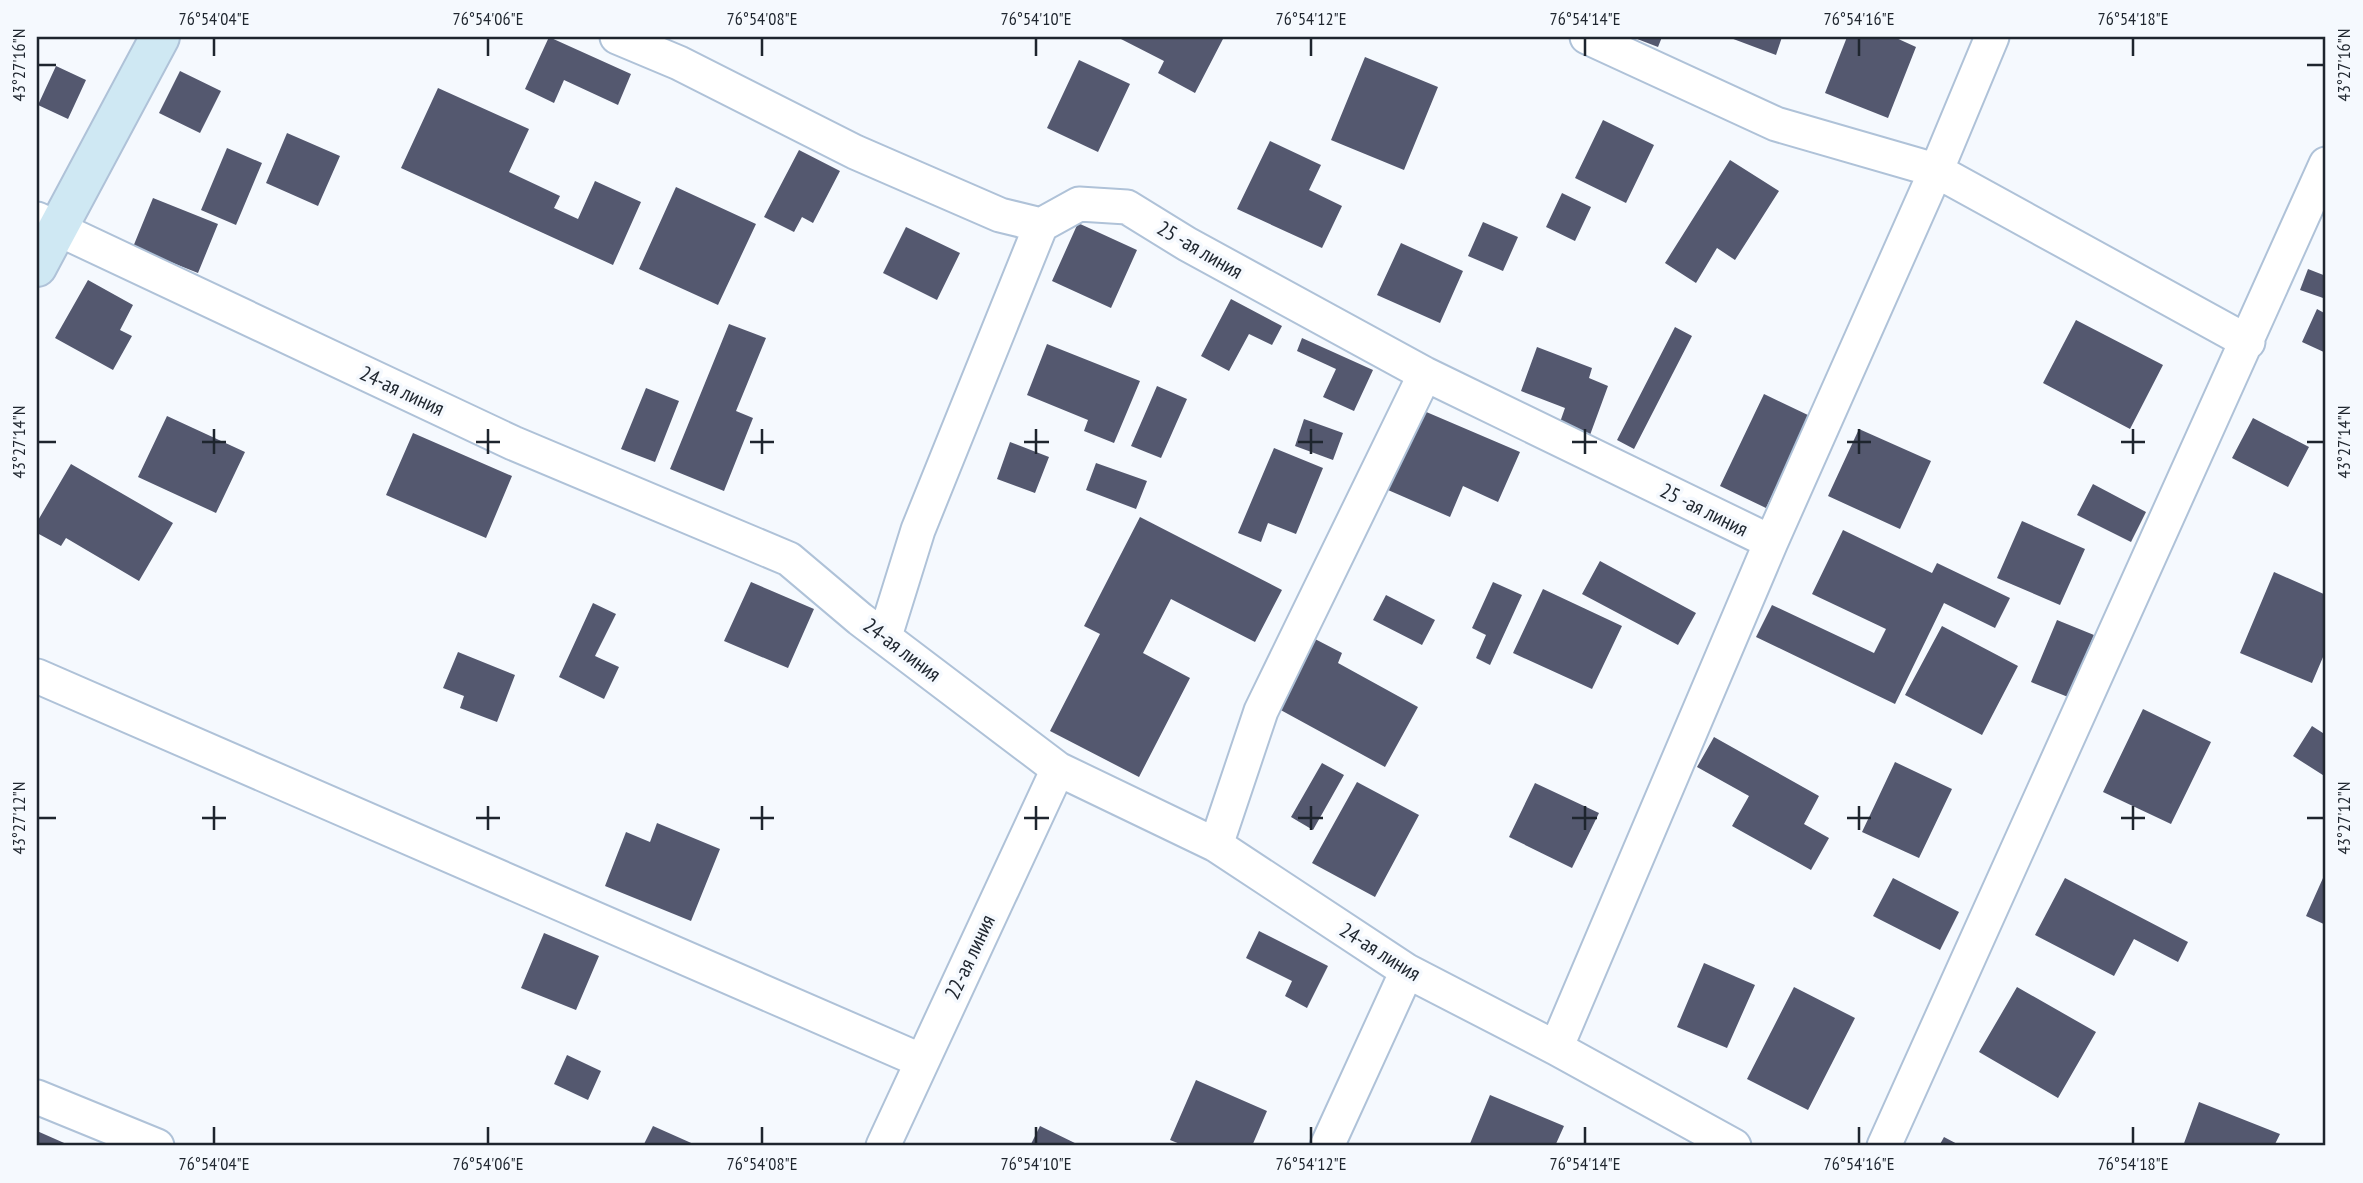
<svg xmlns="http://www.w3.org/2000/svg" width="2363" height="1183" font-family="'PT Sans Narrow',sans-serif">
  <style>
    .building { fill: #54586f }
    .lines { fill: none; stroke-linecap: round; stroke-linejoin: round }
    .street-casing { stroke: #afc2d8; stroke-width: 37 }
    .secondary-casing { stroke: #afc2d8; stroke-width: 42 }
    .street { stroke: #fff; stroke-width: 33 }
    .secondary { stroke: #cfe8f3; stroke-width: 38 }
    .ticks { fill: none; stroke: #1e252e; stroke-width: 2.5 }
    .labels { text-anchor: middle; stroke-width: 7; stroke-linejoin: round; paint-order: stroke }
    .street-label { font-size: 21px; fill: #1e252e; stroke: #f5f9fe }
    .neatline { fill: none; stroke: #1e252e; stroke-width: 2.5 }
    .ticks-label { font-size: 18px; text-anchor: middle; fill: #1e252e }
  </style>
  <rect width="100%" height="100%" fill="#f5f9fe"/>
  <path class="building" d="M549 37 631 74 618 105 564 80 554 103 525 89Z
    M1117 37H1224L1195 93 1158 73 1164 61Z
    M1632 37H1662L1658 47Z
    M1728 37H1782L1776 55Z
    M1847 37H1894L1916 47 1888 118 1825 93Z
    M1365 57 1438 87 1404 170 1331 140Z
    M1079 60 1130 84 1098 152 1047 128Z
    M56 66 86 80 68 119 38 105Z
    M180 71 221 91 200 133 159 113Z
    M438 88 529 129 509 172 560 196 554 208 578 219 595 181 641 202 613 265 401 168Z
    M1603 120 1654 145 1626 203 1575 178Z
    M287 133 340 156 318 206 266 183Z
    M1270 141 1321 165 1309 190 1342 206 1322 248 1237 209Z
    M227 148 262 163 236 225 201 210Z
    M799 150 840 171 813 223 802 217 794 232 764 217Z
    M1730 160 1779 191 1735 260 1717 248 1696 283 1665 263Z
    M676 187 756 224 718 305 639 269Z
    M1562 193 1591 207 1575 241 1546 227Z
    M153 198 218 224 198 273 133 247Z
    M1483 222 1518 237 1503 271 1468 256Z
    M1078 223 1137 250 1111 308 1052 281Z
    M906 227 960 253 937 300 883 273Z
    M1401 243 1463 271 1440 323 1377 295Z
    M2308 269 2326 276V299L2300 290Z
    M88 280 133 305 120 330 132 336 113 370 55 338Z
    M1231 299 1282 326 1272 345 1249 334 1229 371 1201 356Z
    M2317 309 2326 314V353L2302 342Z
    M2076 320 2163 365 2130 429 2043 383Z
    M729 324 766 338 736 411 753 418 724 491 670 469Z
    M1675 327 1692 336 1634 449 1617 440Z
    M1302 338 1373 370 1354 411 1323 397 1336 369 1297 351Z
    M1047 344 1140 381 1114 443 1084 431 1088 420 1027 395Z
    M1537 347 1592 368 1589 378 1608 386 1590 435 1559 425 1565 408 1521 391Z
    M1157 386 1187 399 1161 458 1131 446Z
    M646 388 679 401 655 462 621 449Z
    M1764 394 1810 416 1766 508 1720 486Z
    M1417 408 1520 452 1498 502 1463 486 1450 517 1388 490 1403 454Z
    M167 416 245 452 216 513 138 477Z
    M2253 418 2309 447 2288 487 2232 458Z
    M1304 419 1343 433 1333 460 1295 446Z
    M1859 429 1931 461 1900 529 1828 496Z
    M413 433 512 476 486 538 386 495Z
    M1010 442 1049 457 1035 493 997 479Z
    M1274 448 1323 468 1296 534 1268 523 1261 542 1238 533Z
    M1096 463 1147 481 1136 509 1086 490Z
    M71 464 173 523 139 581 66 538 61 546 37 533V522Z
    M2093 484 2146 512 2131 542 2077 515Z
    M1140 517 1282 590 1255 642 1171 599 1143 653 1190 678 1139 777 1050 731 1100 634 1084 626Z
    M2022 521 2085 549 2060 605 1997 578Z
    M1843 530 1932 573 1937 563 2010 598 1995 628 1944 603 1895 704 1756 637 1772 605 1874 653 1886 629 1812 594Z
    M1600 561 1696 613 1678 645 1582 594Z
    M2274 572 2326 595V650L2312 683 2240 653Z
    M751 582 814 609 788 668 724 641Z
    M1493 582 1522 595 1490 665 1476 658 1486 635 1472 628Z
    M1543 589 1622 626 1592 689 1513 653Z
    M1386 595 1435 620 1422 645 1373 620Z
    M593 603 616 614 595 656 619 667 604 699 559 677Z
    M2057 620 2094 635 2068 697 2031 682Z
    M1942 626 2018 666 1982 735 1905 695Z
    M1315 639 1342 653 1338 663 1418 707 1385 767 1277 708Z
    M458 652 515 675 497 722 460 708 464 696 443 688Z
    M2143 709 2211 742 2171 824 2103 792Z
    M2312 726 2326 735V777L2293 756Z
    M1714 737 1819 796 1804 824 1829 838 1811 870 1732 826 1749 796 1697 767Z
    M1895 762 1952 789 1919 858 1862 832Z
    M1322 763 1344 775 1313 830 1291 817Z
    M1357 782 1419 815 1375 897 1312 863Z
    M1535 783 1599 813 1572 868 1509 837Z
    M657 823 720 849 691 921 605 886 626 832 650 842Z
    M1893 878 1959 912 1940 950 1873 916Z
    M2065 878 2188 942 2178 962 2134 939 2114 976 2035 935Z
    M2323 878 2326 879V925L2306 916Z
    M1259 931 1328 966 1307 1008 1285 996 1292 981 1246 958Z
    M544 933 599 956 576 1010 521 988Z
    M1704 963 1755 985 1727 1048 1677 1027Z
    M1794 987 1855 1018 1808 1110 1747 1079Z
    M2017 987 2096 1032 2058 1098 1979 1052Z
    M567 1055 601 1071 588 1100 554 1084Z
    M1196 1080 1267 1111 1252 1146H1185L1170 1140Z
    M1490 1095 1564 1126 1555 1146H1469Z
    M2199 1102 2280 1134 2274 1146H2183Z
    M653 1126 698 1146H643Z
    M1040 1126 1081 1146H1030Z
    M37 1131 71 1146H37Z
    M1944 1137 1961 1146H1939Z"/>
  <g class="lines">
    <defs>
      <path id="street" d="M617 37 679 63 855 152 1000 215 1041 225 1079 204 1127 207 1187 244 1425 374 1771 542
        M1587 37 1776 124 1935 170 2248 342
        M37 219 513 443 789 559 860 619 1058 769 1216 845 1407 971 1556 1048 1734 1146
        M885 636 918 530 1041 225
        M37 676 922 1061
        M1216 845 1261 711 1425 374
        M1556 1048 1771 542 1942 157 1992 37
        M37 1097 157 1146
        M883 1146 1058 769
        M1327 1146 1407 971
        M1884 1146 2326 164"/>
      <path id="secondary" d="M37 267 160 37"/>
    </defs>
    <use href="#street" class="street-casing"/>
    <use href="#secondary" class="secondary-casing"/>
    <use href="#street" class="street"/>
    <use href="#secondary" class="secondary"/>
  </g>
  <path class="ticks" d="M214 38V56M488 38V56M762 38V56M1036 38V56M1311 38V56M1585 38V56M1859 38V56M2133 38V56M38 65H56M2307 65H2324M214 429V454M488 429V454M762 429V454M1036 429V454M1311 429V454M1585 429V454M1859 429V454M2133 429V454M38 442H56M202 442H226M476 442H500M750 442H774M1024 442H1049M1298 442H1323M1572 442H1597M1847 442H1871M2121 442H2145M2307 442H2324M214 806V830M488 806V830M762 806V830M1036 806V830M1311 806V830M1585 806V830M1859 806V830M2133 806V830M38 818H56M202 818H226M476 818H500M750 818H774M1024 818H1049M1298 818H1323M1572 818H1597M1847 818H1871M2121 818H2145M2307 818H2324M214 1127V1144M488 1127V1144M762 1127V1144M1036 1127V1144M1311 1127V1144M1585 1127V1144M1859 1127V1144M2133 1127V1144"/>
  <g class="labels">
    <g class="street-label">
      <text transform="translate(1200 250) rotate(30)" y="7">25 -ая линия</text>
      <text transform="translate(402 391) rotate(25)" y="7">24-ая линия</text>
      <text transform="translate(1704 510) rotate(26)" y="7">25 -ая линия</text>
      <text transform="translate(902 650) rotate(37)" y="7">24-ая линия</text>
      <text transform="translate(1380 952) rotate(32)" y="7">24-ая линия</text>
      <text transform="translate(970 957) rotate(-65)" y="7">22-ая линия</text>
    </g>
  </g>
  <rect width="2363" height="1183" fill="none" stroke="#f5f9fe" stroke-width="77"/>
  <rect x="38" y="38" width="2286" height="1106" class="neatline"/>
  <g class="ticks-label">
    <text x="214" y="25">76°54'04"E</text>
    <text x="488" y="25">76°54'06"E</text>
    <text x="762" y="25">76°54'08"E</text>
    <text x="1036" y="25">76°54'10"E</text>
    <text x="1311" y="25">76°54'12"E</text>
    <text x="1585" y="25">76°54'14"E</text>
    <text x="1859" y="25">76°54'16"E</text>
    <text x="2133" y="25">76°54'18"E</text>
    <text transform="translate(19 65) rotate(-90)" y="6">43°27'16"N</text>
    <text transform="translate(2344 65) rotate(-90)" y="6">43°27'16"N</text>
    <text transform="translate(19 442) rotate(-90)" y="6">43°27'14"N</text>
    <text transform="translate(2344 442) rotate(-90)" y="6">43°27'14"N</text>
    <text transform="translate(19 818) rotate(-90)" y="6">43°27'12"N</text>
    <text transform="translate(2344 818) rotate(-90)" y="6">43°27'12"N</text>
    <text x="214" y="1170">76°54'04"E</text>
    <text x="488" y="1170">76°54'06"E</text>
    <text x="762" y="1170">76°54'08"E</text>
    <text x="1036" y="1170">76°54'10"E</text>
    <text x="1311" y="1170">76°54'12"E</text>
    <text x="1585" y="1170">76°54'14"E</text>
    <text x="1859" y="1170">76°54'16"E</text>
    <text x="2133" y="1170">76°54'18"E</text>
  </g>
</svg>
